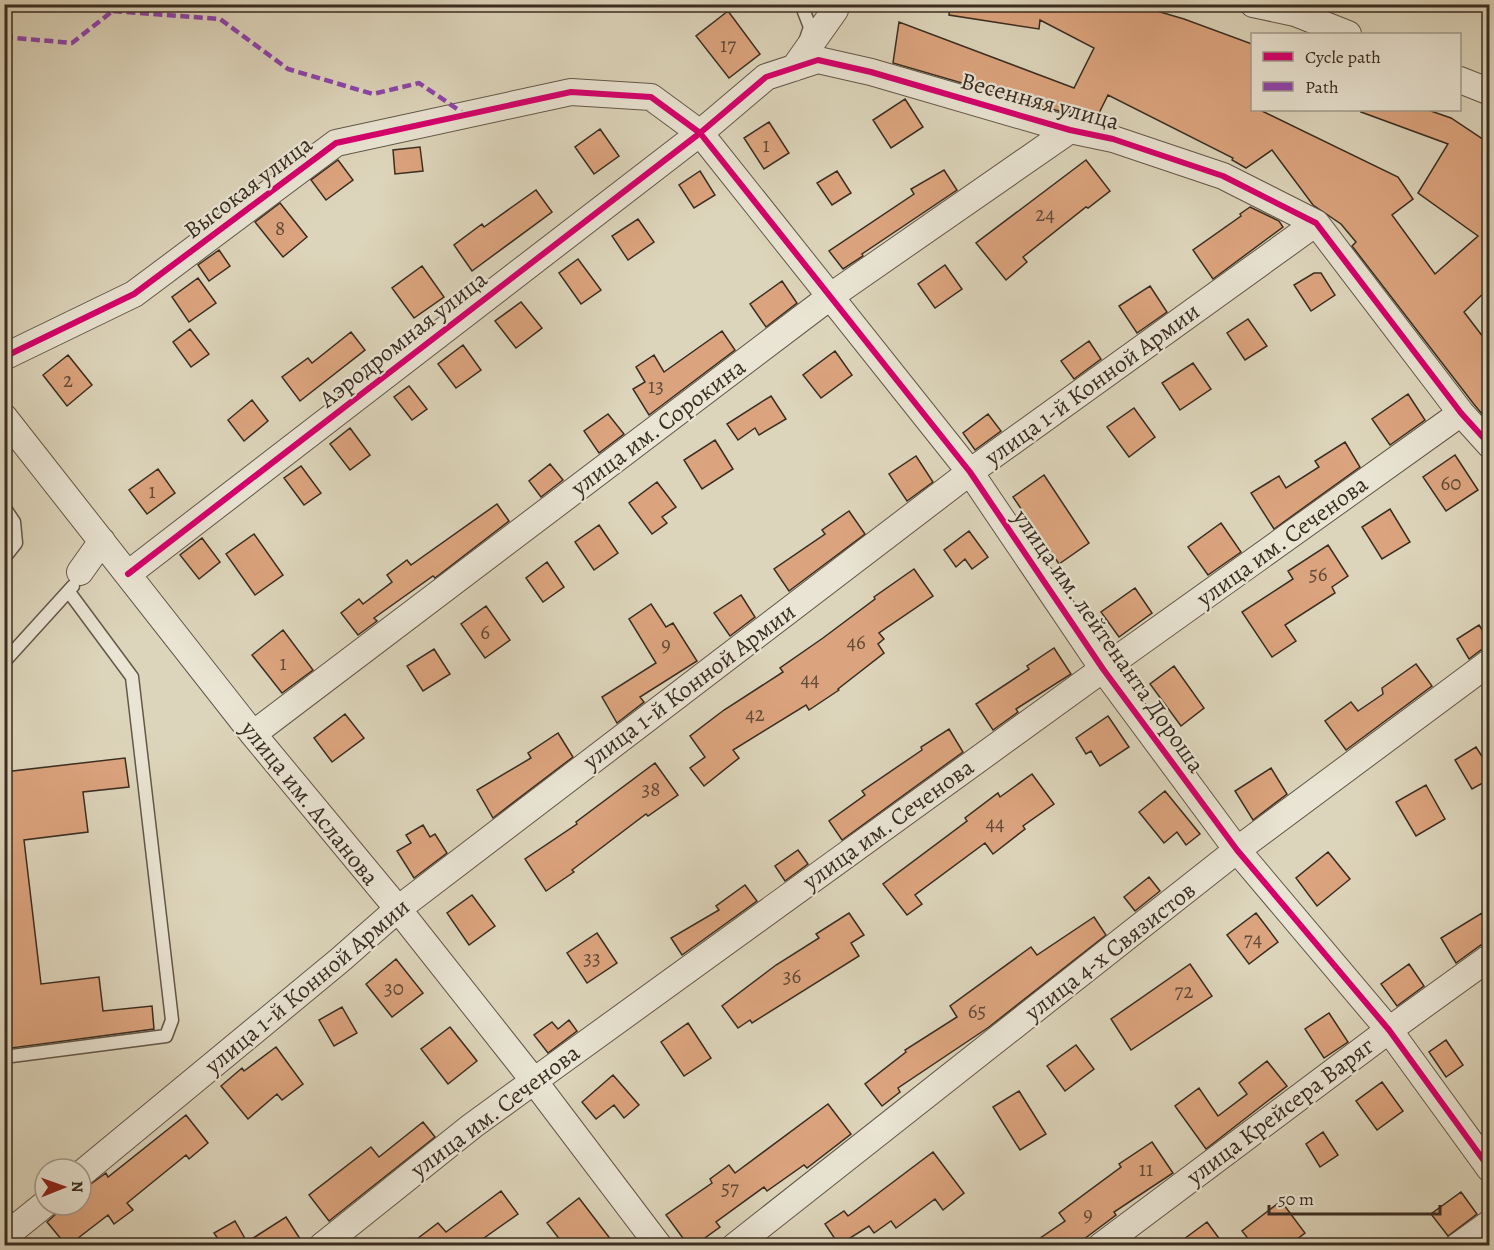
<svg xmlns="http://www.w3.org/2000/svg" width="1494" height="1250" font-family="Alegreya,serif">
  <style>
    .building { fill: #dca47e; stroke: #3a2d21; stroke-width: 1.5 }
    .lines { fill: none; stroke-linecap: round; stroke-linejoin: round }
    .lane-casing { stroke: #635748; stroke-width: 15 }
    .street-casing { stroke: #635748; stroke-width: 28 }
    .lane { stroke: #e9e4d3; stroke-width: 12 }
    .street { stroke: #e9e4d3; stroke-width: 26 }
    .rail { stroke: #3a2d21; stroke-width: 4.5; stroke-dasharray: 10 10; stroke-linecap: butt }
    .quiet { stroke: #8e44ad; stroke-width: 4.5; stroke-dasharray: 9 4.5; stroke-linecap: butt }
    .cycleway-casing { stroke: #e9e4d3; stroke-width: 10 }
    .cycleway { stroke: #d6006c; stroke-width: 6 }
    .labels { text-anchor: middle; stroke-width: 4.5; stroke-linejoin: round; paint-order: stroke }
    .number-label { font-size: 21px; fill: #624b38 }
    .street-label { font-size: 24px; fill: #3a2d21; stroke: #e9e4d3 }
  </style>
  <rect width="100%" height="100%" fill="#ddd5bb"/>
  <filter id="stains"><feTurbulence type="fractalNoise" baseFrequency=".00333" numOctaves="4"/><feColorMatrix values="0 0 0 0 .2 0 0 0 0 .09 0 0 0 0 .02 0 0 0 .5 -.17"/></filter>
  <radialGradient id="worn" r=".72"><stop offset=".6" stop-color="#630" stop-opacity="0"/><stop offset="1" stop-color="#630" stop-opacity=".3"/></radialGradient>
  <path class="building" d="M950 4H1133L1184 19 1252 44V110H1260L1398 177 1413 199 1392 215 1435 274 1478 236 1418 193 1448 144 1361 112 1362 110H1428L1451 118 1490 144V287L1464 312 1490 346V408L1482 414 1473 403 1352 246 1356 242 1341 224 1313 205 1272 150 1246 168 1232 160 1233 158 1108 95 1098 115 1072 106 1069 114 893 63 899 22 1074 88 1094 48 1040 20 1039 29 949 15Z
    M728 11 760 54 729 78 696 36Z
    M905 99 923 127 891 148 873 120Z
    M769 122 789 153 764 169 744 138Z
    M600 129 619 156 594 174 575 147Z
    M420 147 423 171 395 174 393 150Z
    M338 160 353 180 326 200 311 180Z
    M1086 160 1110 191 1088 208 1086 207 1023 257 1027 262 1006 280 976 243Z
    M944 170 957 190 862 254 863 256 843 269 829 251 914 194 911 189Z
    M700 171 715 195 694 208 679 185Z
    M837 171 851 193 832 205 817 183Z
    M536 190 552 212 472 271 454 245 482 224 484 227Z
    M280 203 307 237 283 257 255 222Z
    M1250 207 1279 221 1283 227 1213 279 1193 250 1241 216 1240 214Z
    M638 219 654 242 628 260 612 236Z
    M219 250 230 266 209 281 198 265Z
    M578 259 601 290 581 304 559 273Z
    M945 265 962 289 935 308 918 284Z
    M422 266 444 297 414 318 392 288Z
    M1314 273H1321L1335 295 1311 311 1294 285Z
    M198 278 216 303 189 322 172 297Z
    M782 281 797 303 766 327 750 304Z
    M1150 286 1167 312 1137 333 1119 306Z
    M521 302 542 328 516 348 495 321Z
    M1248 319 1267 346 1245 360 1227 333Z
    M190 329 209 354 191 367 173 342Z
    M722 331 735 350 649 415 633 389 645 382 636 367 654 355 664 372Z
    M351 332 365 350 300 401 282 377 308 358 312 363Z
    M1089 341 1101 359 1074 379 1061 361Z
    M463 345 481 370 456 388 438 364Z
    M835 351 852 375 821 398 803 375Z
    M68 355 92 385 67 406 43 375Z
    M1193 363 1211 389 1180 410 1162 383Z
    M409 386 427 409 412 420 394 397Z
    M1408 394 1425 420 1390 445 1372 419Z
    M771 396 786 419 759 435 755 428 738 440 727 424Z
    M252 400 268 421 244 441 228 420Z
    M1134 408 1155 437 1129 457 1107 427Z
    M608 414 624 434 599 453 584 431Z
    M988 414 1001 431 975 450 963 433Z
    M350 428 370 455 350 470 330 444Z
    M715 440 733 469 702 489 684 460Z
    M1345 442 1360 467 1274 529 1251 493 1279 476 1286 488 1319 467 1315 461Z
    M1455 455 1478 490 1446 511 1423 477Z
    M916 456 933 482 907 501 889 474Z
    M550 464 563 480 541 497 529 481Z
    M301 466 321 493 304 505 284 478Z
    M158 469 175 493 147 514 129 490Z
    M1044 475 1089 543 1059 564 1013 497Z
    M657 482 676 507 662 517 667 523 652 534 629 503Z
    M497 504 509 521 435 578 433 576 374 618 377 621 358 635 341 613 359 599 363 604 392 582 387 575 407 560 411 565Z
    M1390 509 1410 542 1382 559 1362 527Z
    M849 511 865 534 789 591 774 569 825 534 822 530Z
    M1221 523 1241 552 1208 575 1188 547Z
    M599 525 618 553 594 570 575 542Z
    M969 531 988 557 972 569 965 559 956 567 944 550Z
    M254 534 283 575 255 595 226 554Z
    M202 538 220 562 199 579 180 555Z
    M1328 545 1348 576 1332 587 1335 593 1285 625 1296 641 1272 657 1242 612 1293 579 1288 571Z
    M547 562 564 587 543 602 526 578Z
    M914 569 933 596 879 633 884 639 878 644 884 653 838 689 839 690 809 710 806 705 733 750 739 758 704 786 690 768 705 757 690 736 724 710 783 672 780 668 823 638 875 599 874 597Z
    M1135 588 1152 613 1119 637 1101 612Z
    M741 595 755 617 730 636 714 613Z
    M651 604 666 627 673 623 697 661 640 697 644 702 617 723 602 697 656 663 629 619Z
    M486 606 510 640 485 658 461 624Z
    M1479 625 1490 642V647L1481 650 1469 659 1457 639Z
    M283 630 313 670 282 693 252 655Z
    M1054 648 1071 674 1016 709 1018 712 993 730 976 704 1029 669 1027 666Z
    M434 649 450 674 423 691 407 666Z
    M1416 664 1432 686 1346 750 1325 721 1351 702 1358 711 1383 694 1382 688Z
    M1174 666 1204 708 1181 726 1150 684Z
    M345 714 364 738 332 762 314 738Z
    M1108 716 1129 747 1100 766 1091 751 1086 754 1076 738Z
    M949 729 963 752 842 840 829 821 865 795 862 791 922 750 921 747Z
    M558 733 573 757 493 818 477 790 531 758 528 753Z
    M1476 747 1490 769V779L1472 789 1455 760Z
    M125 758 129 787 83 792 88 832 24 840 41 984 99 977 103 1011 152 1006 154 1029 4 1049V960L9 959 4 920V772Z
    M655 763 678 795 648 816 646 814 572 870 574 872 546 891 525 859 577 824 576 822Z
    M1271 768 1287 794 1253 820 1235 791Z
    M1032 774 1054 804 1023 826 1025 829 993 854 985 843 915 895 922 904 907 915 883 884 967 821 965 818 998 793 1000 797Z
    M1426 785 1445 819 1416 836 1396 802Z
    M1165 791 1200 834 1186 845 1177 832 1164 843 1139 812Z
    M423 825 430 837 435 834 447 853 414 878 397 851 411 843 406 835Z
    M798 850 808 864 785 881 775 866Z
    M1328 852 1350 879 1317 906 1296 878Z
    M1149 877 1160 891 1135 911 1124 897Z
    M745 885 757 901 682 955 671 938 719 910 716 906Z
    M472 895 495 926 469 945 447 913Z
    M849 913 864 935 851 943 859 956 752 1023 750 1020 738 1028 722 1006 776 965 819 938 816 934Z
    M1256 913 1278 942 1249 964 1227 935Z
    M1482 913 1490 925V942L1481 945 1456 963 1441 938Z
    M1094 917 1106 935 989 1027 898 1088 900 1092 882 1106 865 1084 906 1052 905 1050 957 1017 950 1006 1031 947 1037 955Z
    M597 933 617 963 587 983 567 953Z
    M396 959 423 993 392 1017 366 984Z
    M1190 964 1212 996 1131 1050 1111 1019Z
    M1409 964 1424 986 1397 1006 1381 984Z
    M342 1007 357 1033 334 1046 319 1020Z
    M1329 1013 1348 1042 1324 1058 1305 1029Z
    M569 1020 577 1031 548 1053 534 1035 552 1022 558 1029Z
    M688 1023 711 1058 684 1076 661 1042Z
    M450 1027 477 1061 448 1084 421 1049Z
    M1446 1040 1463 1065 1446 1077 1429 1052Z
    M1076 1045 1094 1069 1065 1091 1047 1066Z
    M276 1047 303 1084 282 1100 277 1094 248 1119 221 1086 242 1068 244 1071Z
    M1267 1061 1287 1086 1206 1149 1175 1106 1199 1088 1218 1116 1247 1094 1239 1083Z
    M613 1075 639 1105 624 1118 614 1105 596 1119 582 1102Z
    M1382 1082 1403 1111 1377 1130 1356 1101Z
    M1019 1091 1046 1134 1020 1150 993 1107Z
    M828 1104 851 1134 807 1168 804 1165 767 1191 764 1187 716 1222 720 1227 695 1245H688L666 1215 712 1183 710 1179 729 1165 735 1173Z
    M186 1115 208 1143 189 1159 186 1155 127 1203 133 1210 114 1224 108 1215 69 1245H66L47 1222 66 1205H81V1191L106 1173 108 1177Z
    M423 1122 435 1137 329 1221 309 1195 371 1147 379 1157Z
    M1323 1132 1338 1155 1320 1167 1306 1144Z
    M1152 1142 1173 1173 1114 1212 1116 1215 1076 1245H1030L1065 1221 1059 1213 1121 1167 1119 1164Z
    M933 1152 964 1193 943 1210 935 1199 896 1228 891 1221 874 1233 869 1226 839 1245 825 1224 844 1211 848 1216Z
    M501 1191 518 1214 474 1245H409L438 1223 446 1232Z
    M1461 1192 1477 1214 1448 1236 1431 1214Z
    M579 1198 615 1245H564L547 1223Z
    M1281 1201 1305 1233 1289 1245H1253L1242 1231Z
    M286 1217 304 1245H222L214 1233 235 1221 247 1242Z
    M1207 1222 1224 1245H1176Z"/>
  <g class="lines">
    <defs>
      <path id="lane" d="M801 4 810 27 806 39
        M4 507 14 522 16 543 4 558
        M4 662 73 586
        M4 1057 166 1036 172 1020 132 677 69 592"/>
      <path id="street" d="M1253 4 1295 13 1348 34
        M794 68 835 10 833 4
        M1460 80 1490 92
        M4 357 134 294 336 143 571 92 651 97 700 133 970 472 1103 669 1237 850 1389 1030 1490 1169
        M4 417 253 734 398 909 534 1081 659 1246
        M80 572 102 541
        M128 574 700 133 766 77 818 60 871 72 1070 130 1113 139 1223 176 1316 223 1461 413 1490 445
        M253 734 831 296 1070 130
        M81 1174 340 960 398 909 970 472 1316 223
        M4 1237 45 1204
        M322 1246 472 1126 534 1081 1103 669 1461 413
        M735 1246 1237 850 1490 662
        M1101 1246 1389 1030 1490 957
        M1458 1246 1490 1223"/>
    </defs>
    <use href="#lane" class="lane-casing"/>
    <use href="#street" class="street-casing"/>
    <use href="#lane" class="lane"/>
    <use href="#street" class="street"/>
    <path class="rail" d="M1487 4 1490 5"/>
    <path class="quiet" d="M113 11 220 19 288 69 373 94 419 83 466 115
      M4 37 72 43 119 6"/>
    <defs>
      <path id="cycleway" d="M4 357 134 294 336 143 571 92 651 97 700 133 970 472 1103 669 1237 850 1389 1030 1490 1169
        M128 574 700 133 766 77 818 60 871 72 1070 130 1113 139 1223 176 1316 223 1461 413 1490 445"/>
    </defs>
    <use href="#cycleway" class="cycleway-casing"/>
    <use href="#cycleway" class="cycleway"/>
  </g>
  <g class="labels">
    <g class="number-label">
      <text x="728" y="52">17</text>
      <text x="766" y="152">1</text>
      <text x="1045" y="221">24</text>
      <text x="280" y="235">8</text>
      <text x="68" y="387">2</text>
      <text x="656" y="393">13</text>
      <text x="1451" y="490">60</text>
      <text x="152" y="498">1</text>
      <text x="1318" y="581">56</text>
      <text x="485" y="639">6</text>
      <text x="856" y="649">46</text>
      <text x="666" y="651">9</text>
      <text x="283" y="670">1</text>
      <text x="810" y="686">44</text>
      <text x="755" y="721">42</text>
      <text x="651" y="796">38</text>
      <text x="995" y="830">44</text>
      <text x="1253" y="946">74</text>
      <text x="592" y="965">33</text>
      <text x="792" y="983">36</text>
      <text x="394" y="995">30</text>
      <text x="1184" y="998">72</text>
      <text x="977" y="1018">65</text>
      <text x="1146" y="1176">11</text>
      <text x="730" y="1195">57</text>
      <text x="1088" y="1221">9</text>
    </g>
    <g class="street-label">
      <text transform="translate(1040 101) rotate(15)" y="8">Весенняя улица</text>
      <text transform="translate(248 187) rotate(-37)" y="8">Высокая улица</text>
      <text transform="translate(403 339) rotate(-38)" y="8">Аэродромная улица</text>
      <text transform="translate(1092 384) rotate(-36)" y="8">улица 1-й Конной Армии</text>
      <text transform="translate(658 427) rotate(-37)" y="8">улица им. Сорокина</text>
      <text transform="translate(1282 541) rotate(-36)" y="8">улица им. Сеченова</text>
      <text transform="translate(1109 641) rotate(55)" y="8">улица им. лейтенанта Дороша</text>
      <text transform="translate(689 686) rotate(-37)" y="8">улица 1-й Конной Армии</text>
      <text transform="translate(310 803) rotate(51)" y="8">улица им. Асланова</text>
      <text transform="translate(888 824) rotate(-36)" y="8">улица им. Сеченова</text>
      <text transform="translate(1110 951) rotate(-38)" y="8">улица 4-х Связистов</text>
      <text transform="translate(307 986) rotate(-40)" y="8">улица 1-й Конной Армии</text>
      <text transform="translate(495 1111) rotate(-37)" y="8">улица им. Сеченова</text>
      <text transform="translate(1280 1111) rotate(-37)" y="8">улица Крейсера Варяг</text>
    </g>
  </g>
  <rect width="1494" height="1250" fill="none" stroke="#ddd5bb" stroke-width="24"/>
  <rect x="6" y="6" width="1482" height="1238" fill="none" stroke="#3a2d21" stroke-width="3"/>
  <rect x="12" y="12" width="1470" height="1226" fill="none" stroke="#3a2d21" stroke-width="1.5"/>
  <rect x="1251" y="33" width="210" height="78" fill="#e9e4d3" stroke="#a39b8c" stroke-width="1.5"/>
  <rect x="1263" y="52" width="30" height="9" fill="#d6006c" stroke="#a39b8c" stroke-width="1.5"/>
  <text x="1305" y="63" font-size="18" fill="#3a2d21">Cycle path</text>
  <rect x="1263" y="82" width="30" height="9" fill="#8e44ad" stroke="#a39b8c" stroke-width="1.5"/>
  <text x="1305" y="93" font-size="18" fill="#3a2d21">Path</text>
  <g transform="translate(63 1187) rotate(89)"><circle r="28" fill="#e9e4d3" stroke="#a39b8c" stroke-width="1.5"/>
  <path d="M0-4.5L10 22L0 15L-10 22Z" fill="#8f2418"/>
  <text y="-9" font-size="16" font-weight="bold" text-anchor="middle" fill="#3a2d21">N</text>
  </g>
  <path d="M1269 1205v9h171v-9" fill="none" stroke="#3a2d21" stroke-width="3"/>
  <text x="1278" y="1205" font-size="18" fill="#3a2d21" stroke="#e9e4d3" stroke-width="4.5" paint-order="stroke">50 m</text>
  <rect width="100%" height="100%" filter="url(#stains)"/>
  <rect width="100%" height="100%" fill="url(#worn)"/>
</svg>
